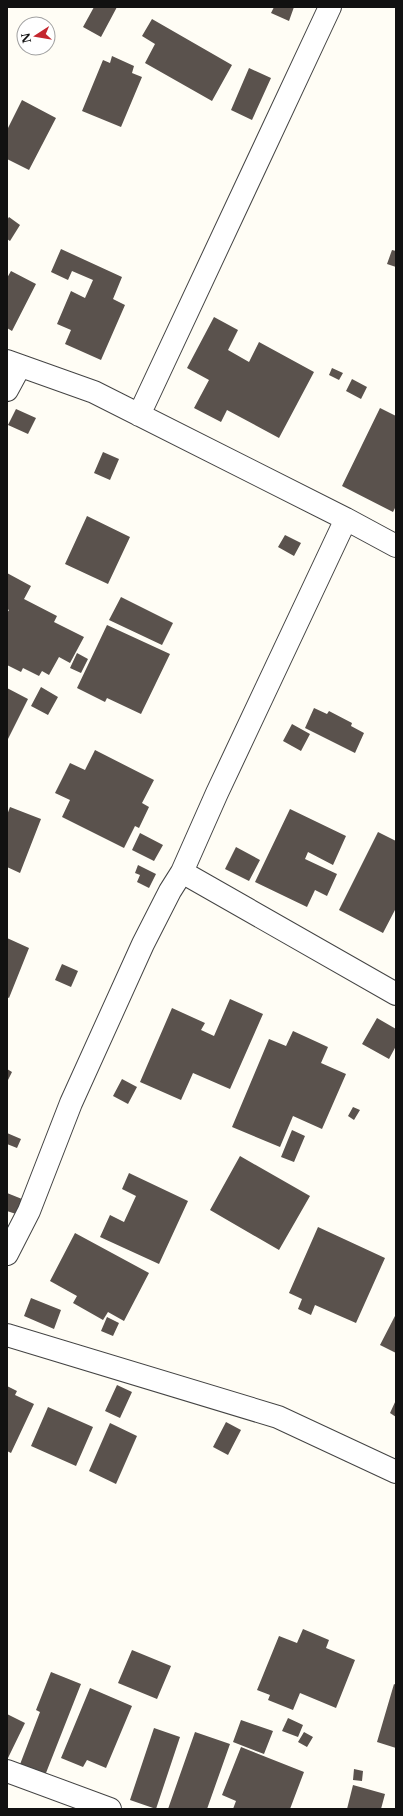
<svg xmlns="http://www.w3.org/2000/svg" width="403" height="1816" font-family="'Libre Baskerville',serif">
  <style>
    .building { fill: #5a524d }
    .lines { fill: none; stroke-linecap: round; stroke-linejoin: round }
    .minor-casing { stroke: #444; stroke-width: 24 }
    .minor { stroke: #fff; stroke-width: 22 }
  </style>
  <rect width="100%" height="100%" fill="#fffdf5"/>
  <path class="building" d="M94 7H117L101 37 83 27Z
    M274 7H294L289 21 271 13Z
    M152 19 232 65 212 101 145 63 155 44 142 36Z
    M112 56 134 66 132 73 142 77 121 127 82 111 103 60 110 63Z
    M249 68 271 78 252 120 231 110Z
    M22 100 56 118 29 170 7 159V130Z
    M9 217 20 225 10 241 7 239V220Z
    M61 249 122 277 113 299 125 305 101 360 65 344 71 330 57 324 71 291 85 298 93 280 72 271 68 280 51 272Z
    M392 250 396 251V267L387 264Z
    M11 271 36 284 12 331 7 328V278Z
    M214 317 238 330 228 350 249 362 259 342 314 372 279 438 227 410 221 422 194 408 209 380 187 368Z
    M332 368 343 373 339 380 329 375Z
    M352 379 367 387 361 399 346 391Z
    M380 408 396 416V506L393 512 342 486Z
    M16 409 36 418 28 434 8 425Z
    M103 452 119 459 110 480 94 473Z
    M87 516 130 537 108 584 65 564Z
    M285 535 301 543 294 556 278 547Z
    M7 573 31 586 24 599 57 616 54 622 84 637 70 663 59 657 49 675 42 671 39 676 23 668 21 672 7 665V613L9 610 7 609Z
    M121 597 173 623 162 645 109 620Z
    M107 625 170 654 141 714 107 698 105 702 77 688Z
    M77 653 88 659 81 673 70 668Z
    M41 687 58 697 48 715 31 706Z
    M7 688 28 699 7 741Z
    M314 708 327 714 329 711 352 723 351 726 364 733 355 753 305 728Z
    M292 724 310 734 301 751 283 741Z
    M95 750 154 780 142 803 149 807 139 828 135 826 124 848 62 817 70 800 55 793 70 763 85 770Z
    M10 807 41 819 20 873 7 867V815Z
    M290 809 346 836 333 865 308 852 305 859 337 874 327 896 315 890 307 907 255 882Z
    M378 832 396 841V908L383 933 339 910Z
    M140 833 163 845 154 861 132 850Z
    M236 847 260 860 249 881 225 869Z
    M138 865 156 874 149 888 137 882 140 875 135 873Z
    M7 938 29 948 9 998 7 997Z
    M62 964 78 971 71 987 55 980Z
    M230 999 263 1014 230 1089 193 1073 181 1100 140 1082 172 1008 205 1023 201 1030 214 1036Z
    M377 1018 396 1029V1046L389 1059 362 1044Z
    M293 1031 328 1047 321 1063 346 1074 322 1129 293 1116 280 1147 232 1127 269 1039 286 1046Z
    M7 1069 12 1072 7 1082Z
    M122 1079 137 1087 128 1104 113 1096Z
    M353 1107 360 1110 354 1120 348 1116Z
    M292 1130 305 1136 294 1162 281 1157Z
    M7 1133 21 1139 17 1148 7 1144Z
    M240 1156 310 1196 279 1250 210 1210Z
    M129 1173 188 1201 159 1264 100 1237 110 1215 124 1222 136 1196 122 1189Z
    M7 1193 22 1199 16 1214 7 1211Z
    M318 1227 385 1258 356 1323 315 1305 311 1315 298 1309 302 1299 289 1293Z
    M75 1233 149 1273 124 1321 108 1312 103 1320 73 1303 77 1296 50 1281Z
    M31 1298 61 1310 54 1329 24 1316Z
    M396 1314V1353L380 1345Z
    M107 1317 119 1323 113 1336 101 1331Z
    M117 1385 132 1392 120 1418 105 1411Z
    M7 1386 17 1391 15 1395 34 1404 11 1453 7 1451Z
    M396 1400V1417L390 1413Z
    M48 1407 93 1427 76 1466 31 1446Z
    M226 1422 241 1430 228 1455 213 1447Z
    M110 1423 137 1436 116 1484 89 1471Z
    M303 1629 329 1640 326 1648 355 1660 336 1708 300 1693 293 1710 268 1700 270 1695 257 1690 279 1636 297 1643Z
    M132 1650 171 1666 157 1699 118 1683Z
    M51 1672 81 1684 44 1778 19 1767 40 1712 36 1710Z
    M394 1684 396 1685V1748L377 1742Z
    M90 1688 132 1706 106 1768 87 1760 83 1767 61 1758Z
    M7 1714 25 1723 8 1758 7 1757Z
    M288 1718 303 1725 298 1737 282 1731Z
    M241 1720 273 1731 264 1754 233 1742Z
    M154 1728 180 1737 156 1809 130 1800Z
    M195 1732 230 1744 207 1809H168Z
    M304 1732 313 1737 307 1747 298 1742Z
    M241 1747 304 1772 290 1809H233L236 1801 222 1795Z
    M354 1769 363 1771 362 1781 353 1780Z
    M353 1785 385 1794 381 1809H347Z"/>
  <g class="lines">
    <defs>
      <path id="minor" d="M7 361 94 392 346 519 396 546
        M7 390 20 366
        M139 415 330 7
        M182 872 396 994
        M7 1254 29 1211 71 1103 143 944 170 891 182 872 217 793 346 519
        M7 1335 278 1417 396 1472
        M7 1771 110 1809"/>
    </defs>
    <use href="#minor" class="minor-casing"/>
    <use href="#minor" class="minor"/>
  </g>
  <rect width="403" height="1816" fill="none" stroke="#111111" stroke-width="16"/>
  <g transform="translate(36 36) rotate(258)"><circle r="19" fill="#ffffff" stroke="#a0a0a0"/>
  <path d="M0-3L7 15L0 10L-7 15Z" fill="#c4262e"/>
  <text y="-6" font-size="11" font-weight="bold" text-anchor="middle" fill="#111111">N</text>
  </g>
</svg>
